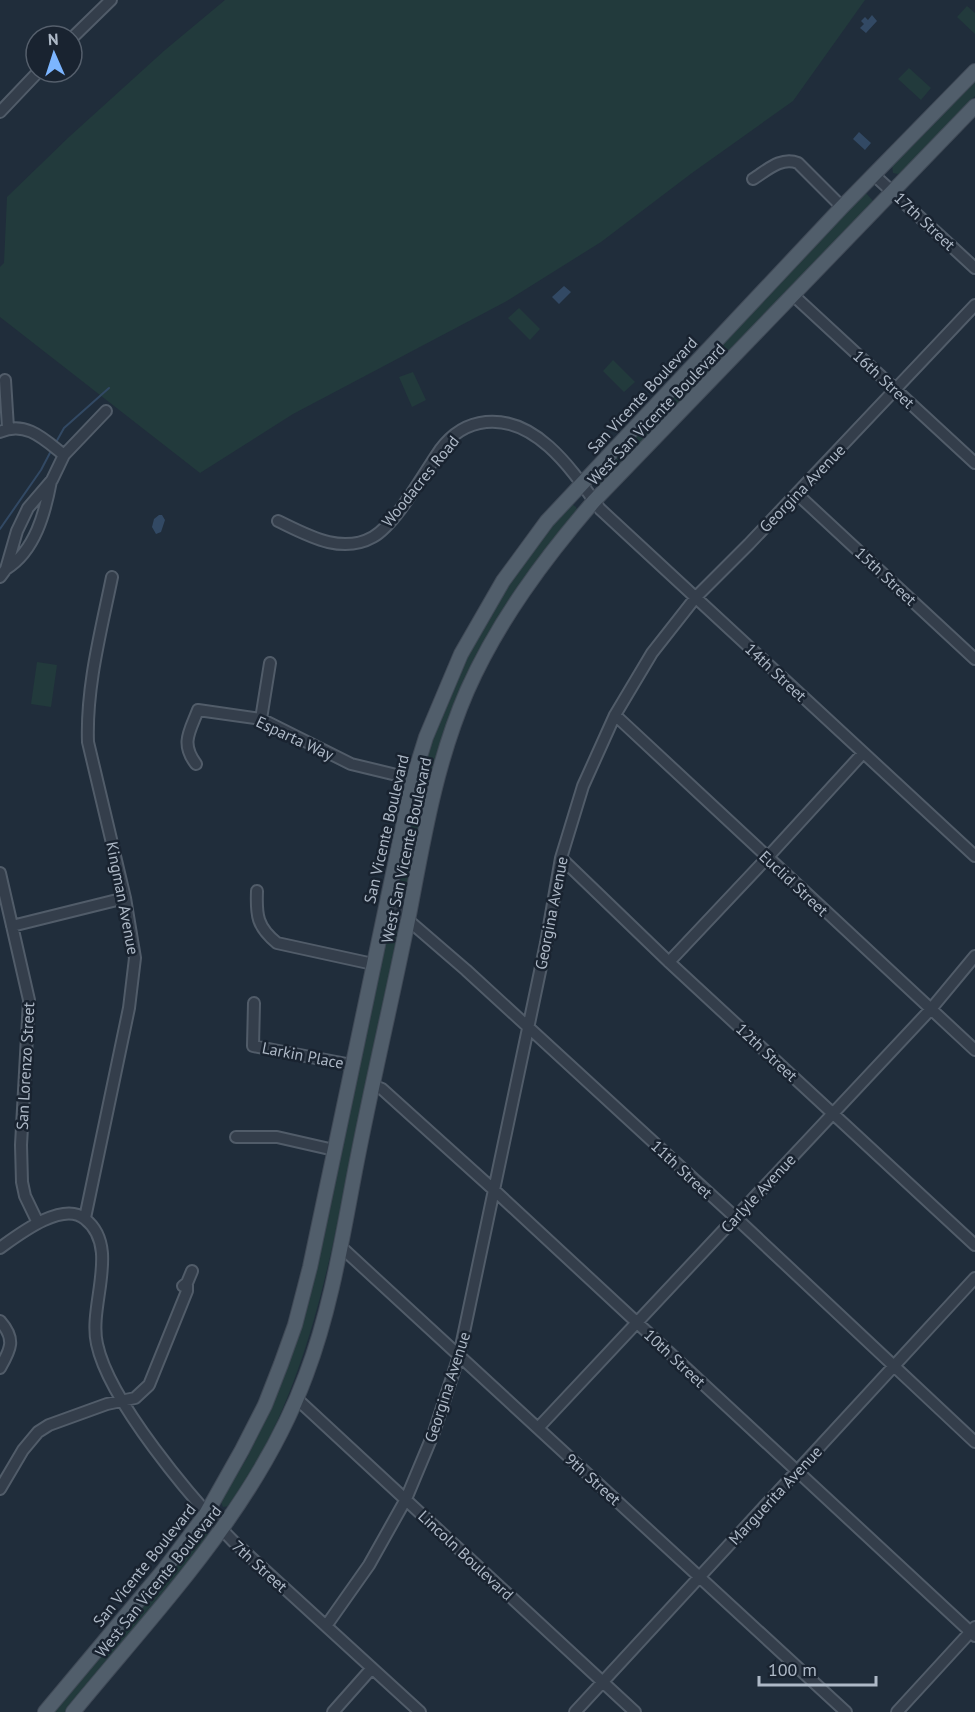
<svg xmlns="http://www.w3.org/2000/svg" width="975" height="1712" font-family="'PT Sans',sans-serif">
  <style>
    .green { fill: #223a3c }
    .water { fill: #324964 }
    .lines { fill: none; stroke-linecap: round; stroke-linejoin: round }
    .stream { stroke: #324964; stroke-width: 2 }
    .minor-casing { stroke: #515c69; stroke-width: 14 }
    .major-casing { stroke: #404a57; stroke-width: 16 }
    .minor { stroke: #343e4b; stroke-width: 10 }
    .major { stroke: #515e6b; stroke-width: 14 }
    .labels { text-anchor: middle; stroke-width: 5; stroke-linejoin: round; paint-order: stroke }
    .street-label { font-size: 16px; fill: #aeb9c7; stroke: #192330 }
  </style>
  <rect width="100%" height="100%" fill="#202d3b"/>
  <path class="green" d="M225 0H865L793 101 692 173 601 242 505 302 293 414 200 473 0 317V267L4 263 7 197 69 137 165 50Z
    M967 6 975 13V34L957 17Z
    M909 68 931 88 921 100 898 79Z
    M975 77V96L904 170 898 174 893 173 892 165Z
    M865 192 874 202 601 486 595 484 593 478Z
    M519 308 540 329 530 340 508 318Z
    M613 360 635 382 624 392 603 371Z
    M413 372 426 400 412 407 399 377Z
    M572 504 576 507 578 512 476 662 408 885 405 889 397 888 395 885 409 809 432 732 457 671 496 599 536 542Z
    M37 662 57 665 51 707 31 704Z
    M387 926 398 932C382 1009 366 1087 350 1164 324 1289 302 1399 230 1506L223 1507 220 1500 247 1458 274 1401Z
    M201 1531 207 1533 209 1537 68 1712H51Z"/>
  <path class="water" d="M872 15 877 21 866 33 860 28 864 24 861 21 865 17 868 20Z
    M859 132 871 143 865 150 853 139Z
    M564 286 571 292 559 304 552 297Z
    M159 515H162L165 520 161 532 156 534 152 527 154 519Z"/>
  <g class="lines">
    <path class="stream" d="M55 444 64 428 109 388
      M0 529 41 470 52 449"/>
    <defs>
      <path id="minor" d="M72 38 111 0
        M0 112 38 72
        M874 175 975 268
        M753 179C766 171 781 156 798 163L842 207
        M793 295 975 463
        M5 380 8 428
        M0 432C26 420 45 440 64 455
        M797 494 975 659
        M278 521C307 535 341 555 373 537 396 524 424 473 440 450 451 435 467 424 486 422 538 417 574 473 600 509L975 856
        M6 569C35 551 45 513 51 481
        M0 577 6 569 17 531 28 508 52 480 64 455 106 411
        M615 715 975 1050
        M261 719 270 663
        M196 764C180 743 190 731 198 710L261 719 351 764 413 779
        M561 858 669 962 975 1245
        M0 873 29 1000 21 1145 22 1182 25 1196 38 1223
        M257 891C256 915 257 927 277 943L373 964
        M387 898 408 920 466 970 735 1217 975 1442
        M12 926 125 898
        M669 962 767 858 863 753
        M254 1003 253 1046 352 1065
        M372 1085 382 1089 494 1190 975 1636
        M236 1137H277L334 1150
        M85 1218 129 1008 135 958 125 898 88 742C86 687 101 631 112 577
        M340 1246 846 1712
        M0 1248C18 1235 63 1200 85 1219 121 1247 88 1305 97 1344 109 1401 192 1499 233 1541L420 1712
        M183 1286 187 1283 192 1271
        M0 1321C16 1339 11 1349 0 1368
        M297 1399 635 1712
        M538 1428 931 1009 975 956
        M0 1489 23 1450 38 1432 49 1425 107 1404 135 1398 149 1385 187 1291V1283
        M326 1626 369 1565 406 1499 434 1432 459 1356 546 943 561 858 583 786 615 715 652 653 696 597 749 544 975 305
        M333 1712 372 1668
        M575 1712 975 1278
        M897 1712 975 1627"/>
      <path id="major" d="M45 1712 163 1571 206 1514 242 1450 265 1405 281 1364 295 1325 310 1267 413 779 426 737 461 654 503 581 547 521 842 207 975 71
        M73 1712C160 1606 258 1505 306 1375 331 1309 342 1239 355 1171 371 1087 391 1004 408 920 423 842 435 765 467 691 498 621 544 559 594 501L975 106"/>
    </defs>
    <use href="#minor" class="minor-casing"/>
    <use href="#major" class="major-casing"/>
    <use href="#minor" class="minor"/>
    <use href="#major" class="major"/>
  </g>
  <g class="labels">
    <g class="street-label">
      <text transform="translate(925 221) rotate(43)" y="6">17th Street</text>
      <text transform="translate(884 379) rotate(43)" y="6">16th Street</text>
      <text transform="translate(642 395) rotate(-47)" y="6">San Vicente Boulevard</text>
      <text transform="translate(656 414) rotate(-46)" y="6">West San Vicente Boulevard</text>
      <text transform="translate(420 481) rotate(-51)" y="6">Woodacres Road</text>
      <text transform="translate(802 488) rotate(-46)" y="6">Georgina Avenue</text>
      <text transform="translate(886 576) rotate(43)" y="6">15th Street</text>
      <text transform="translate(776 672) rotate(43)" y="6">14th Street</text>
      <text transform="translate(295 738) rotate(25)" y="6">Esparta Way</text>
      <text transform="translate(386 829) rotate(-77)" y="6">San Vicente Boulevard</text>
      <text transform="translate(406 850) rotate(-78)" y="6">West San Vicente Boulevard</text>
      <text transform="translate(794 883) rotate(43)" y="6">Euclid Street</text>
      <text transform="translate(123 898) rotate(79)" y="6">Kingman Avenue</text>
      <text transform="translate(551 913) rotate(-79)" y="6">Georgina Avenue</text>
      <text transform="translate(767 1052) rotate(43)" y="6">12th Street</text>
      <text transform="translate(303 1055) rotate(11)" y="6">Larkin Place</text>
      <text transform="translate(25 1066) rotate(-87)" y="6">San Lorenzo Street</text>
      <text transform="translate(682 1169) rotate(43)" y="6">11th Street</text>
      <text transform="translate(758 1193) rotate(-47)" y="6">Carlyle Avenue</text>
      <text transform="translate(675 1358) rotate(43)" y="6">10th Street</text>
      <text transform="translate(447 1387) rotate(-72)" y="6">Georgina Avenue</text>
      <text transform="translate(593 1479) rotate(42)" y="6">9th Street</text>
      <text transform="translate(775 1495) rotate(-47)" y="6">Marguerita Avenue</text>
      <text transform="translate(466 1555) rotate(43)" y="6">Lincoln Boulevard</text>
      <text transform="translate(144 1565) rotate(-51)" y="6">San Vicente Boulevard</text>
      <text transform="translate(260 1566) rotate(42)" y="6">7th Street</text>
      <text transform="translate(158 1581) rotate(-51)" y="6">West San Vicente Boulevard</text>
    </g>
  </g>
  <g transform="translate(54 54) rotate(357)"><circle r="28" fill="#192330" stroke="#555f6c" stroke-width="1.5"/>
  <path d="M0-4.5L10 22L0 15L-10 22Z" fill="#7cb5ff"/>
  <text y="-9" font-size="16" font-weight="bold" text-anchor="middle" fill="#aeb9c7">N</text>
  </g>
  <path d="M759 1676v9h117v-9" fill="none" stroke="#aeb9c7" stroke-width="3"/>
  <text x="768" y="1676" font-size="18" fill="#aeb9c7" stroke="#192330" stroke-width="4.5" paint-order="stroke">100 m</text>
</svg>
